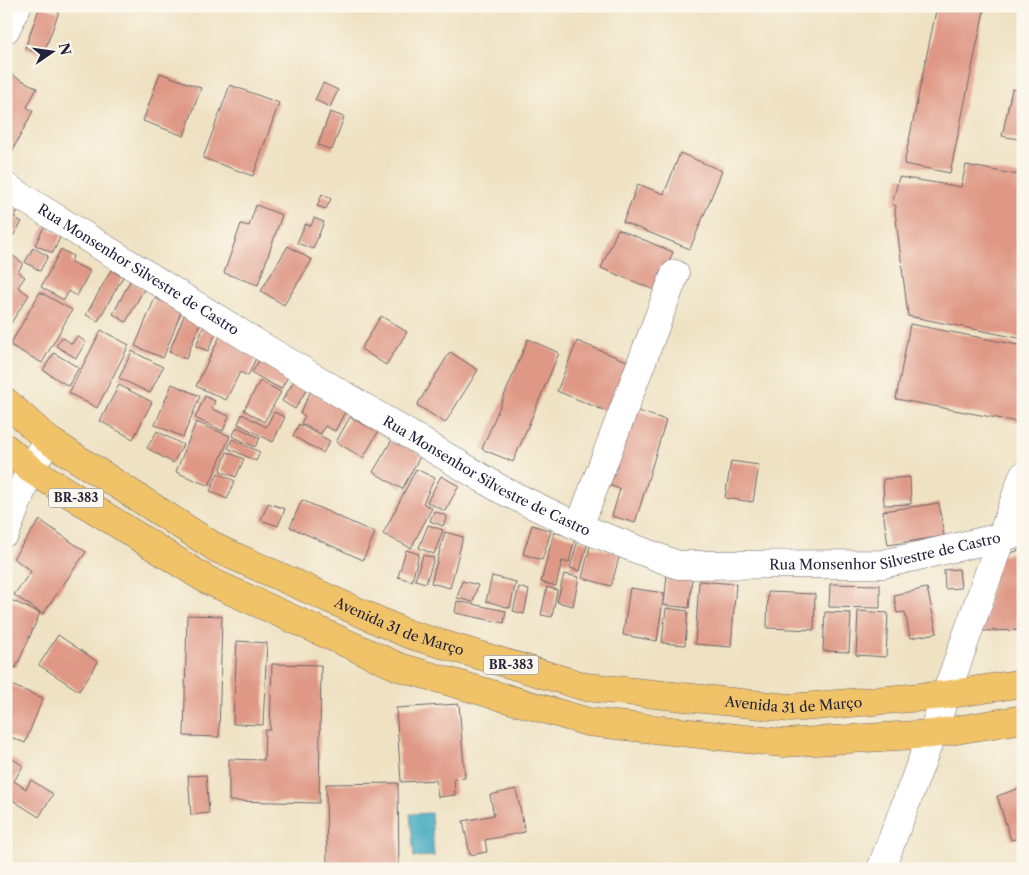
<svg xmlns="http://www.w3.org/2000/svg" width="1029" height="875" font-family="'Libre Caslon Text',serif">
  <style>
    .water { fill: #3ea8bf; stroke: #30657d }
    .building { fill: #df9885 }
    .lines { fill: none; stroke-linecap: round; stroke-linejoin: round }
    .minor-casing { stroke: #6a656b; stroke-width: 29 }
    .primary-casing { stroke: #6a656b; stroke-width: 29 }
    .minor { stroke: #fff; stroke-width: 28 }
    .primary { stroke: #f1c369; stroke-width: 28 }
    .labels { text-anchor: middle; stroke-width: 5; stroke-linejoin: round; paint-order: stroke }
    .shield { fill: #fbf7ec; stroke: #636270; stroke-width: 1 }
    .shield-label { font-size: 12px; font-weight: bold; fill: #22223b }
    .street-label { font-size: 14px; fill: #22223b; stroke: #fbf7ec }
  </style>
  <rect width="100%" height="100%" fill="#fbf7ec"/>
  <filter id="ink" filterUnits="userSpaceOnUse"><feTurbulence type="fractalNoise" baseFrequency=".02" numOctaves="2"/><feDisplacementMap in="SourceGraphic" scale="10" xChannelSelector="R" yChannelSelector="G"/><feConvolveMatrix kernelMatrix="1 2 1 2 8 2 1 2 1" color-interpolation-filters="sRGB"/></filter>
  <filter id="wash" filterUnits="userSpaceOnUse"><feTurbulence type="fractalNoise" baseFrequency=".0096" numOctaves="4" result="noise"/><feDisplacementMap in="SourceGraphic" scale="20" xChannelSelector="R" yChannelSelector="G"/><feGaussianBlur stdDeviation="1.12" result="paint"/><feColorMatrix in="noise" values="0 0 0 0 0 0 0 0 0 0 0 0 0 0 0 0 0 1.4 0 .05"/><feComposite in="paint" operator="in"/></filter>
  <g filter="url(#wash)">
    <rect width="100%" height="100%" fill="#efe2c3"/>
    <path class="water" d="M431 813 434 856 414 857 410 814Z"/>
    <g id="blocks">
      <path class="building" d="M40 6 59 12 43 55 25 48Z
        M937 6H985L950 173 904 164Z
        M8 73 37 88 27 107 33 111 8 159 6 158V77Z
        M160 73 201 88 184 136 143 121Z
        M323 83 338 90 330 107 315 100Z
        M230 85 279 103 253 176 203 158Z
        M1012 89 1023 91V140L1002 136Z
        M330 112 344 117 332 150 318 145Z
        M680 153 722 171 690 249 623 222 638 184 664 194Z
        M966 165 1023 176V339L908 316 895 211 896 206 892 204 899 177 961 187Z
        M322 194 331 199 326 209 317 206Z
        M6 200 20 208 14 217 22 222 13 236 6 232Z
        M256 205 282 215 258 285 224 273 241 224 249 226Z
        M314 218 324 222 313 249 297 243 305 224 311 226Z
        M44 227 61 235 53 253 35 245Z
        M618 229 673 252 657 291 601 268Z
        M288 246 312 260 284 305 261 291Z
        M33 248 48 256 40 271 25 262Z
        M61 249 73 256 71 262 90 271 77 296 69 291 64 300 41 287Z
        M10 254 23 263 18 272 25 277 18 287 29 295 9 326 6 324V260Z
        M111 270 123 277 98 321 86 315Z
        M130 281 144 289 126 322 113 314Z
        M40 292 72 310 42 363 10 345Z
        M155 298 182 310 163 358 135 346Z
        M186 311 202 318 186 359 169 352Z
        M381 316 407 332 386 365 361 349Z
        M910 324 1023 346V423L896 399Z
        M204 326 217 331 208 351 196 346Z
        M101 330 129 345 97 408 69 393Z
        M222 332 259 351 248 376 240 372 226 400 196 386Z
        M77 336 86 342 76 358 56 346 62 337 72 344Z
        M528 339 559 353 513 462 482 449Z
        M577 341 629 362 608 412 557 391Z
        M132 351 163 367 150 393 119 378Z
        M450 352 478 370 445 423 417 405Z
        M54 353 79 368 68 386 43 370Z
        M261 357 290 373 281 389 252 373Z
        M295 379 308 387 295 409 282 401Z
        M260 381 281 392 264 422 244 410Z
        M172 384 200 396 183 437 155 425Z
        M119 385 152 402 133 439 100 421Z
        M312 389 347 408 335 431 325 426 321 434 301 423 305 416 300 413Z
        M205 396 215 401 212 409 229 416 223 431 195 418Z
        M629 408 666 420 635 523 612 516 620 489 606 484Z
        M274 412 285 417 273 442 238 424 242 414 266 427Z
        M350 417 378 432 363 458 336 442Z
        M196 422 230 436 209 486 176 472Z
        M299 424 330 441 323 453 293 436Z
        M237 427 260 438 255 447 232 436Z
        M157 431 183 445 173 463 147 448Z
        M393 438 421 455 402 489 373 472Z
        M232 439 260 452 256 461 228 448Z
        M227 452 244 459 236 477 220 471Z
        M731 461 759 465 753 502 725 498Z
        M416 469 435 478 423 503 432 508 411 548 383 534Z
        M218 473 235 481 227 499 210 491Z
        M441 476 459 486 445 511 427 502Z
        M910 477 911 504 884 505 883 479Z
        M302 500 375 533 363 560 290 527Z
        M268 503 285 509 278 526 261 520Z
        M939 503 944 536 888 545 883 511Z
        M434 511 447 516 443 526 430 521Z
        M40 520 86 552 43 614 14 595 31 571 13 558Z
        M428 525 443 530 434 554 419 548Z
        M532 525 551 531 542 560 523 554Z
        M445 532 463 537 450 588 431 583Z
        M554 532 575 538 569 563 562 561 556 586 541 582Z
        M578 540 588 542 580 571 570 568Z
        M590 546 620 554 611 586 582 578Z
        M1023 549V630L982 631 998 557Z
        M406 550 419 554 412 581 398 577Z
        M423 555 434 558 426 583 415 580Z
        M959 569 961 588 945 589 944 570Z
        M564 574 579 577 573 606 557 602Z
        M667 575 692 578 689 608 664 605Z
        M492 576 516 582 510 608 486 601Z
        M462 581 478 585 473 602 457 598Z
        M699 581 736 584 731 647 695 644Z
        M830 584 880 585V608L829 607Z
        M519 587 529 590 524 614 513 611Z
        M547 587 557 590 552 617 541 615Z
        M630 588 664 593 657 641 623 635Z
        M927 588 937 633 910 638 905 612 897 613 894 595Z
        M768 592 815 594 814 630 767 628Z
        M6 598 40 613 16 668 6 664Z
        M457 601 506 611 504 623 455 613Z
        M666 608 688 611 685 645 662 643Z
        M858 611 888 613 886 657 856 655Z
        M825 612 851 613 849 652 823 651Z
        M187 615 222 616 219 737 184 736Z
        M58 635 98 662 79 691 39 665Z
        M237 641 267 643 263 725 233 724Z
        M272 664 321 665 319 803 229 801V759L264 760 265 730H270Z
        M6 683 43 698 25 743 6 735Z
        M459 704 465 778 454 779 455 795 438 797 436 780 401 782 396 708Z
        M6 754 23 766 14 781 26 789 31 780 53 794 39 817 6 796Z
        M206 775 209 813 191 815 188 776Z
        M398 783 399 869H327L326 784Z
        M1023 787V837L1011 840 997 796Z
        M516 789 525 832 485 840 487 852 470 855 463 821 494 815 490 795Z"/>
    </g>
  </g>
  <g filter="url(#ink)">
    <use href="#blocks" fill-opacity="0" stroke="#6a656b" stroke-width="1"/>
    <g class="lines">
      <defs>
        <g id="minor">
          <path d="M6 29 17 6"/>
          <path id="s1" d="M6 187 258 344 502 490 579 527 678 565 883 564 1023 532"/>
          <path d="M579 527 675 274"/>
          <path d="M6 532 30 469 48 440"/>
          <path d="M881 869 932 734 1023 476"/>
        </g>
        <g id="primary">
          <path id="s2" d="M6 402 48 440 218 549 408 634 586 687 790 708 945 695 1023 683"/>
          <path d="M6 448 30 469 207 580 399 667 588 722 783 743 932 734 1023 719"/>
        </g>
      </defs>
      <use href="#minor" class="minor-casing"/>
      <use href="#primary" class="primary-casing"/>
      <use href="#minor" class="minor"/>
      <use href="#primary" class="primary"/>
    </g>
  </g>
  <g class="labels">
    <g class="shield">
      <rect x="48.5" y="488.5" width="55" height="19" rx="4"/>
      <rect x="483.5" y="655.5" width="55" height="19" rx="4"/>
    </g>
    <g class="shield-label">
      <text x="76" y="502">BR-383</text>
      <text x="511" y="669">BR-383</text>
    </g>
    <g class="street-label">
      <text dy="5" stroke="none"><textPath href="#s1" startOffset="156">Rua Monsenhor Silvestre de Castro</textPath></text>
      <text dy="5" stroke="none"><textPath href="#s1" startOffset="561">Rua Monsenhor Silvestre de Castro</textPath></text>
      <text dy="5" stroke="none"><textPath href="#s1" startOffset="981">Rua Monsenhor Silvestre de Castro</textPath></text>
      <text dy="5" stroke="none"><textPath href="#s2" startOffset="456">Avenida 31 de Março</textPath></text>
      <text dy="5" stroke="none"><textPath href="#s2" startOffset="861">Avenida 31 de Março</textPath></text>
    </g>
  </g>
  <rect width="1029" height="875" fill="none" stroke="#fbf7ec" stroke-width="25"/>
  <g transform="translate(52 52) rotate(77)" stroke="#fbf7ec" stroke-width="4" paint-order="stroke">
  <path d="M0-4L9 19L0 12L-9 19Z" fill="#22223b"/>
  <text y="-8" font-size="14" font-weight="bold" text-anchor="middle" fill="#22223b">N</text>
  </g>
</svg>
